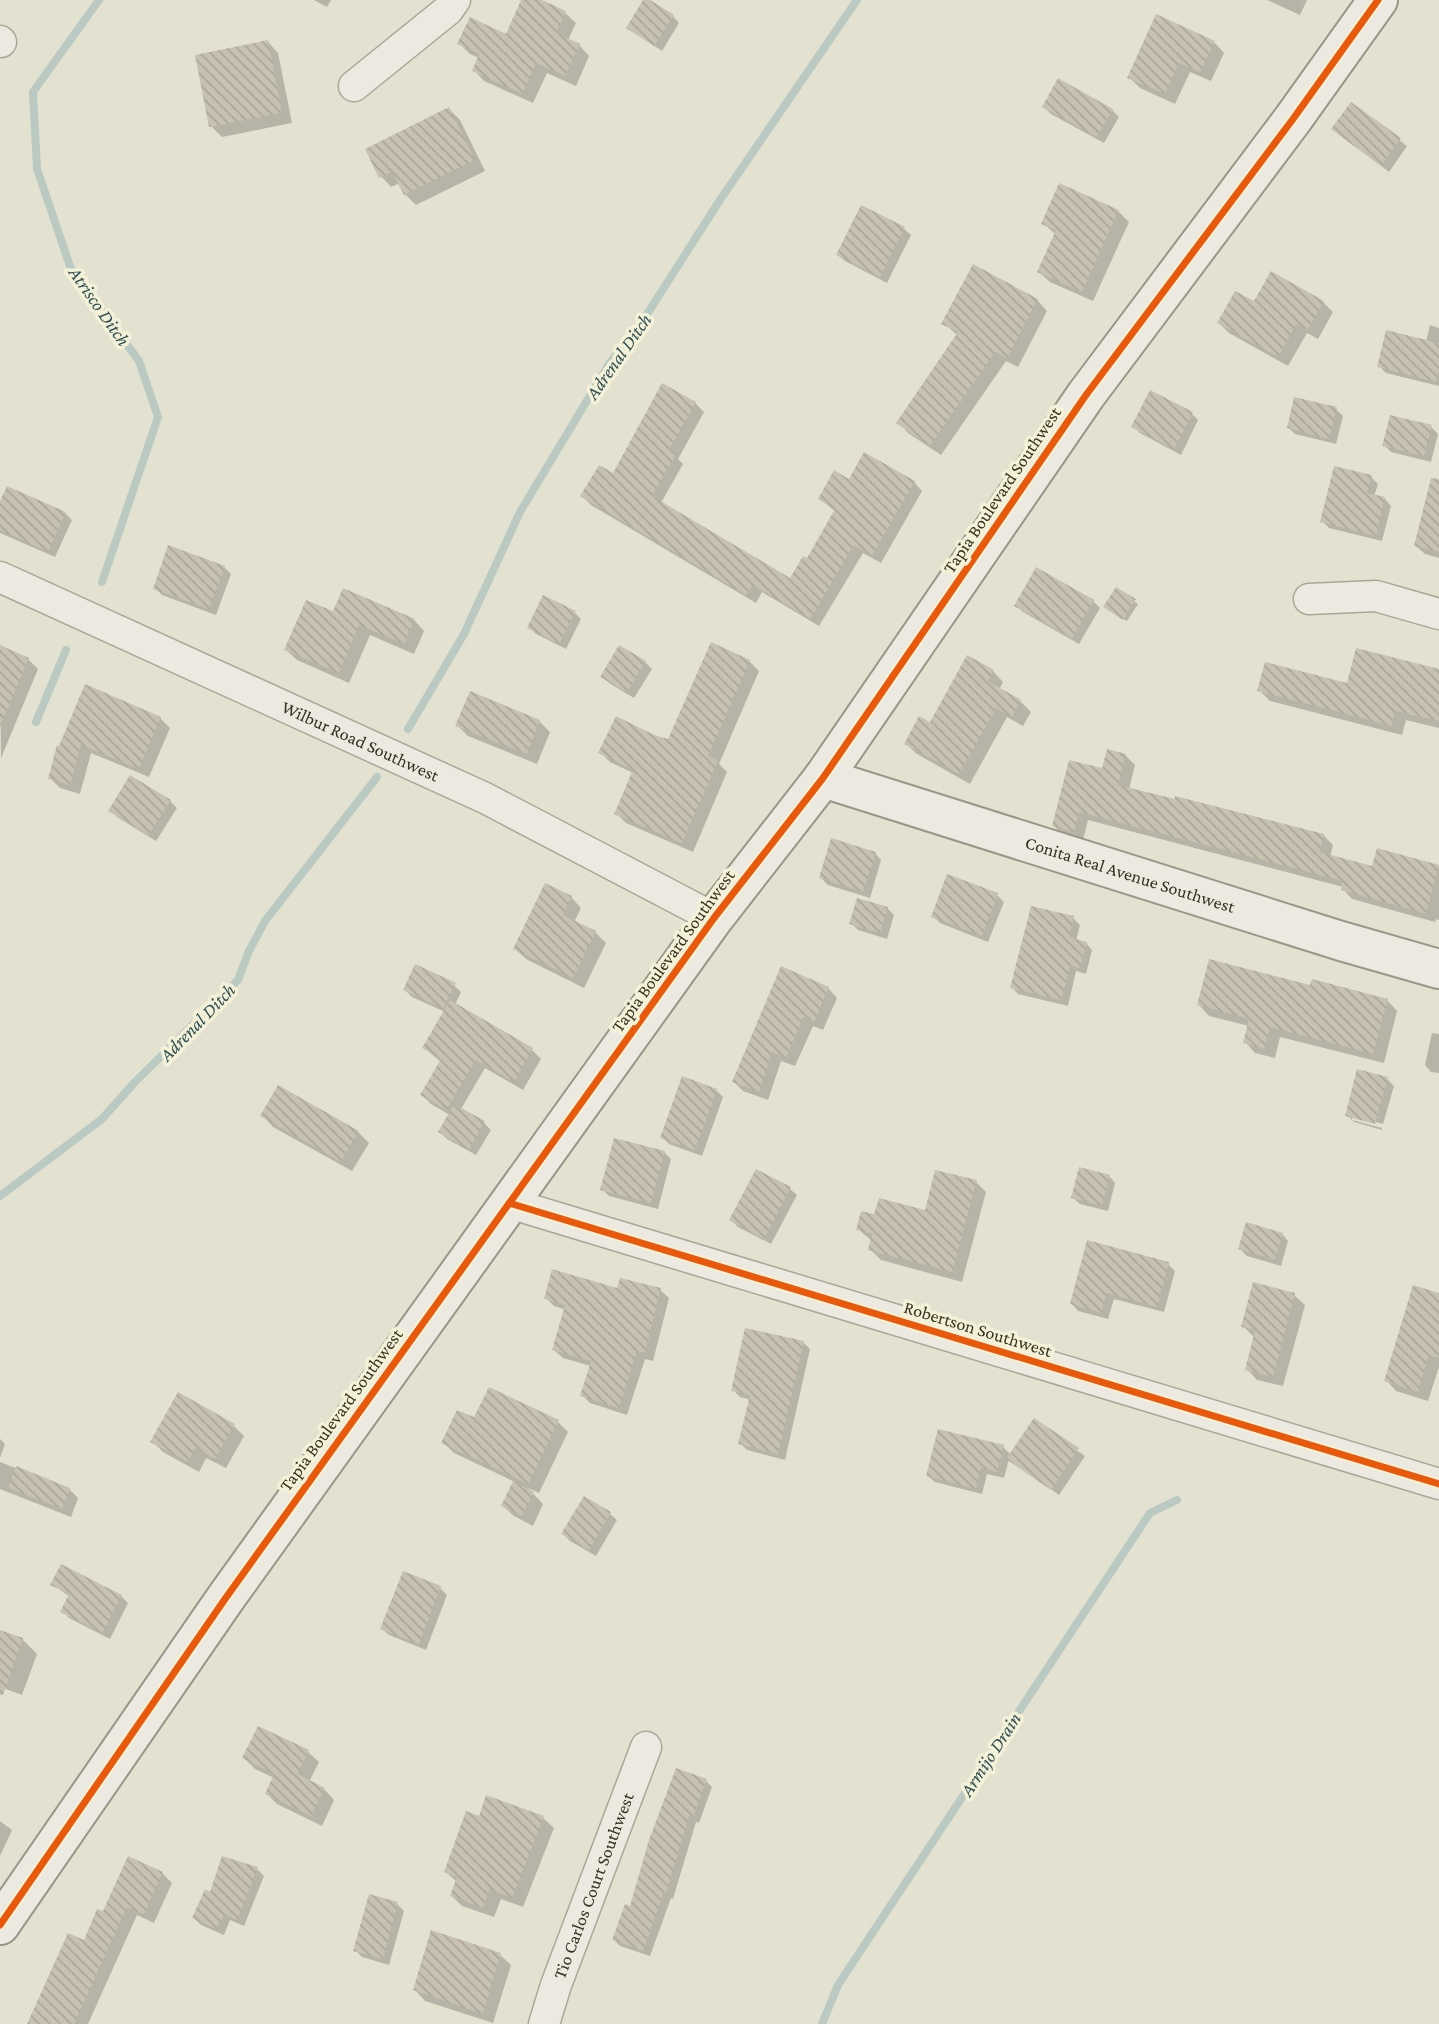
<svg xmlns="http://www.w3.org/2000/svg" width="1439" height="2024" font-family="'Crimson Pro',serif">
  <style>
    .shadow { fill: #0003 }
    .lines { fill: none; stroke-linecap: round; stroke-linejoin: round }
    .stream { stroke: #bacac3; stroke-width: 8 }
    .building { fill: url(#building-back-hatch) }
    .street-casing { stroke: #a9a798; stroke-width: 33 }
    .secondary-casing { stroke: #989688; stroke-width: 42 }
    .street { stroke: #eceae0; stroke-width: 30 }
    .secondary { stroke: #eceae0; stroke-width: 38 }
    .cycleway-casing { stroke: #f3f1d7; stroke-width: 11 }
    .cycleway { stroke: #e8590c; stroke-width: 7 }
    .labels { text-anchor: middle; stroke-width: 7; stroke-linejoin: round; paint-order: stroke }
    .street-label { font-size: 18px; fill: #373121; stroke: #f3f1d7 }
    .water-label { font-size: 19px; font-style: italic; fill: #315056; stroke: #f3f1d7 }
  </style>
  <defs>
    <pattern id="building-back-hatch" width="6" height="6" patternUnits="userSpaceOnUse" patternTransform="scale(1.75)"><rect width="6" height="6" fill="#c6c1b1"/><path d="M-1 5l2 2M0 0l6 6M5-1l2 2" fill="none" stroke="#aba698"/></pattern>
  </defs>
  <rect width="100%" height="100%" fill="#e3e2d0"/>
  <path class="shadow" d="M314 0H331L327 7Z
    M523 0H538L565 13 576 23 568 40 579 45 589 56 576 86 547 73 533 103 484 81 474 70 479 58 470 54 460 44 507 36Z
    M645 0 673 16 679 23 662 51 628 28Z
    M1267 0H1307L1300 15Z
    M268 42 278 53 292 123 222 137 211 126Z
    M1214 42 1224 53 1211 81 1190 72 1175 104 1140 88 1129 77Z
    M1352 104 1407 146 1389 172 1333 129Z
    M1044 107 1112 110 1119 117 1104 143 1051 114Z
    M449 109 460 120 485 171 416 205 405 194 400 183 391 187 381 176Z
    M862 207 904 229 911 235 887 283 845 261 838 255Z
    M1118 211 1129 222 1093 301 1050 282 1039 272 1056 235 1043 223Z
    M1037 300 1047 311 1018 367 1006 361 941 455 908 433 898 422 958 336 944 323Z
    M1323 302 1333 312 1318 339 1307 333 1288 366 1229 333 1219 323 1255 304Z
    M1430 325 1439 328V386L1386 373 1379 366 1426 342Z
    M695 403 704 412 678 459 683 464 661 503 791 580 808 560 836 512 820 499 850 481 914 482 922 491 881 563 863 553 819 626 762 592 756 603 591 505 582 496 613 476Z
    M1336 409 1343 416 1336 444 1295 434 1289 428Z
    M1192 414 1198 420 1181 455 1140 433 1133 426Z
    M1431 427 1438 434 1431 462 1391 452 1384 445Z
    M1371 477 1378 484 1374 496 1385 499 1391 506 1382 541 1329 528 1322 521Z
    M1439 482V558L1425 554 1416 546Z
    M0 505 65 513 72 520 55 557 0 533Z
    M224 567 231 574 216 615 162 595 155 588Z
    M1116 589 1138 604 1127 621 1108 609Z
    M1093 601 1100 608 1079 644 1023 612 1016 605Z
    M575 613 581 619 566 649 536 634 529 627Z
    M334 614 414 620 424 631 414 654 370 635 349 683 297 660 286 650Z
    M0 647 28 659 38 669 1 758Z
    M749 661 759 671 719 764 727 772 693 852 626 823 616 813 633 773 610 762 600 752 653 737 669 741Z
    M645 662 652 669 634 698 609 683 603 676Z
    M1439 670V728L1406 720 1402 735 1270 701 1259 690 1348 685Z
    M993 671 1003 682 999 690 1020 701 1031 712 1023 726 1007 717 970 784 917 754 906 744Z
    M160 718 170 728 149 777 91 753 80 794 60 788 50 778 60 748Z
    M539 721 550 732 537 764 468 736 457 725Z
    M1125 755 1135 765 1129 789 1323 835 1333 845 1330 857 1373 868 1378 850 1439 867V920L1436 919 1435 922 1352 899 1343 889V887L1088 820 1083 840 1063 835 1054 826 1103 770Z
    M170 801 177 808 156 841 117 817 111 810Z
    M875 853 881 860 870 898 828 885 821 878Z
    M997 895 1004 902 988 942 940 923 933 916Z
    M571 897 581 908 574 922 595 932 606 943 584 988 526 959 515 949Z
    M887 908 894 915 887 939 858 930 851 923Z
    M1073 918 1080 925 1076 941 1086 943 1092 950 1086 974 1076 971 1068 1006 1018 994 1012 987Z
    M454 985 461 992 455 1005 532 1050 541 1059 523 1090 485 1068 461 1109 484 1123 491 1130 476 1155 447 1139 440 1132 450 1115 431 1104 422 1095 441 1062 424 1048 445 1012 412 997 405 990Z
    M1312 987 1387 1000 1397 1011 1384 1063 1280 1037 1275 1058 1255 1053 1245 1042 1249 1026 1209 1016 1199 1005Z
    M828 988 837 998 823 1030 813 1026 795 1066 781 1061 768 1100 743 1091 734 1082Z
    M1432 1033 1439 1034V1073L1431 1072 1425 1065Z
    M1387 1079 1394 1086 1383 1124 1352 1116V1120L1382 1128V1130L1354 1122 1347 1115Z
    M279 1087 358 1132 369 1143 352 1171 273 1127 263 1116Z
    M716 1090 723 1097 702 1156 669 1144 662 1137Z
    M664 1152 671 1159 658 1209 609 1196 602 1189Z
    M757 1171 790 1189 797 1195 771 1244 738 1227 731 1220Z
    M1109 1176 1115 1183 1108 1211 1080 1204 1073 1198Z
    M976 1182 986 1192 962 1282 881 1260 870 1249 872 1241 858 1229 876 1217 926 1212Z
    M1282 1234 1288 1241 1281 1266 1247 1256 1240 1249Z
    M1168 1264 1175 1271 1164 1312 1114 1299 1108 1319 1078 1311 1072 1304Z
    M619 1290H660L669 1298 653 1361 645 1359 627 1415 590 1403 582 1395 591 1366 563 1358 554 1350 566 1310 554 1306 546 1298Z
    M1294 1295 1305 1305 1283 1386 1257 1380 1247 1369 1254 1337 1243 1326Z
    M1439 1295V1367L1428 1401 1396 1391 1386 1380Z
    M803 1342 810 1349 785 1460 747 1450 740 1443 751 1400 740 1397 733 1390Z
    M475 1420 557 1421 568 1432 539 1493 528 1488 543 1504 533 1526 514 1516 503 1506 515 1482 454 1453 444 1443Z
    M1035 1421 1085 1456 1059 1495 1009 1459 1004 1478 987 1474 982 1494 935 1482 928 1476 1003 1447 1011 1455Z
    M234 1426 244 1436 226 1468 206 1458 199 1472 163 1452 152 1441Z
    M0 1439 5 1444 0 1458Z
    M0 1462 69 1489 78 1498 71 1517 0 1489Z
    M584 1499 610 1514 617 1520 596 1556 570 1541 563 1534Z
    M404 1573 440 1588 447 1595 426 1650 389 1635 382 1629Z
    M53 1585 121 1596 128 1603 110 1639 69 1618 63 1611 70 1597Z
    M0 1632 22 1639 37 1654 22 1695 0 1687Z
    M308 1752 319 1762 309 1782 324 1789 334 1800 322 1826 277 1804 267 1794 274 1778 255 1769 244 1758Z
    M706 1781 712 1787 699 1823 696 1822 673 1899 671 1898 650 1956 620 1946 614 1940Z
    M480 1818H543L554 1828 523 1907 501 1899 494 1917 462 1906 452 1896 457 1882 446 1872Z
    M0 1821 12 1830 0 1856Z
    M257 1869 264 1876 244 1926 230 1920 224 1935 201 1925 194 1918 211 1894Z
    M162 1873 172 1883 154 1923 137 1915 88 2024H29L104 1914Z
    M397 1904 404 1911 389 1965 362 1957 355 1950Z
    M500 1955 511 1965 493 2023 425 2001 415 1990Z"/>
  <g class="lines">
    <path class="stream" d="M99 0 33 92 37 169 71 269 139 361 158 417 102 582
      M36 722 66 650
      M408 729 464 634 520 512 609 364 642 322 720 200 857 0
      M0 1196 102 1119 134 1083 238 980 249 951 265 921 377 777
      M822 2024 838 1985 1150 1513 1177 1500"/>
  </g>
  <path class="building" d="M521 0H542L566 11 556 33 580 44 565 76 536 63 522 94 472 71 479 54 457 44 470 17 506 34Z
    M643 0H650L674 15 654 46 626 28Z
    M1156 14 1215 41 1200 72 1179 63 1165 94 1127 78Z
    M268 40 282 113 209 127 195 55Z
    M1058 78 1113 109 1097 137 1042 107Z
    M1351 102 1401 138 1381 166 1331 129Z
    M449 107 475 160 404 195 392 172 379 178 365 149Z
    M1059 183 1119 210 1082 292 1037 272 1056 230 1041 224Z
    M861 205 905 227 880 277 836 255Z
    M973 264 1038 299 1007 358 995 352 930 446 896 423 958 332 941 324Z
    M1271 271 1324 301 1308 330 1296 324 1278 357 1217 323 1235 291 1254 301Z
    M1386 330 1439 343V370L1436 382 1377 367Z
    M662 383 696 402 669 450 676 454 652 496 790 578 803 556 807 558 835 509 818 499 834 470 849 479 864 452 915 481 872 556 854 545 810 619 753 585 746 595 580 496 599 465 613 473Z
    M1150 390 1193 412 1174 449 1131 427Z
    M1294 397 1337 407 1329 439 1287 428Z
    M1390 415 1432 425 1424 456 1382 446Z
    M1334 466 1372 475 1367 493 1385 497 1376 536 1320 522Z
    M1431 478 1439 479V552L1414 546Z
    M7 486 66 512 48 552 0 530V501Z
    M168 545 225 566 209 609 153 589Z
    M1036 567 1094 600 1072 638 1014 606Z
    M1116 587 1136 599 1123 620 1103 607Z
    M343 588 415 619 404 644 359 625 339 673 284 650 306 600 333 611Z
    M543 595 576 611 559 644 527 628Z
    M711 642 750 660 708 756 718 761 682 843 614 814 633 770 598 753 616 716 654 735 668 739Z
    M0 645 29 658 0 727Z
    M619 645 646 661 627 692 600 677Z
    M1356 648 1439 669V721L1395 711 1392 726 1257 691 1265 662 1347 683Z
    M967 655 994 670 988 681 1021 700 1012 717 996 708 959 774 904 744 919 716 930 722Z
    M85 684 161 717 139 769 81 745 70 785 48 779 57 745 59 746Z
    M470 691 540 720 527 754 455 726Z
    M1107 749 1126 754 1118 785 1175 799V796L1324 834 1320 852 1372 866 1377 848 1439 865 1426 914 1341 890 1343 881 1079 812 1074 832 1052 826 1069 760 1102 768Z
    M130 775 171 800 149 835 108 811Z
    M831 838 876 852 863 892 819 878Z
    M947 874 998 893 982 936 931 917Z
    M545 883 572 896 563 915 596 931 573 978 513 949Z
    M857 898 888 907 880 933 849 924Z
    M1031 906 1074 916 1069 937 1087 942 1080 968 1070 966 1061 1000 1010 988Z
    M1209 959 1310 985 1312 979 1388 999 1373 1054 1270 1027 1264 1049 1243 1043 1249 1019 1197 1005Z
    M415 964 456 983 443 1009 403 990Z
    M781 966 829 987 814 1022 803 1017 786 1058 772 1052 759 1092 732 1082Z
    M450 1000 533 1048 514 1082 476 1060 446 1110 420 1095 441 1059 422 1048Z
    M1357 1069 1388 1077 1375 1124 1345 1116Z
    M682 1076 717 1089 695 1150 660 1138Z
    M278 1085 359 1131 341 1162 260 1116Z
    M454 1104 485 1121 469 1150 438 1132Z
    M614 1138 665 1151 651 1203 600 1190Z
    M1079 1167 1110 1175 1102 1206 1071 1198Z
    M756 1169 791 1187 764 1239 729 1220Z
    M935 1170 977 1180 952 1272 868 1250 872 1234 856 1230 861 1211 874 1214 879 1198 925 1210Z
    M1246 1222 1283 1233 1275 1260 1238 1249Z
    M1087 1240 1169 1262 1157 1307 1107 1293 1101 1313 1070 1304Z
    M552 1269 617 1288 620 1278 661 1288 645 1353 637 1351 619 1408 580 1396 591 1361 552 1350 565 1305 544 1299Z
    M1253 1282 1295 1293 1273 1377 1245 1370 1255 1330 1241 1327Z
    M1413 1285 1439 1293V1358L1429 1355 1418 1392 1384 1381Z
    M745 1328 804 1341 778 1454 738 1444 750 1395 731 1391Z
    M489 1387 559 1420 528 1484 441 1443 457 1410 474 1417Z
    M178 1392 235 1424 215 1459 195 1448 188 1462 150 1442Z
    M1034 1418 1079 1448 1051 1490 1006 1459Z
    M938 1429 1004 1445 997 1472 981 1468 976 1489 926 1476Z
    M16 1466 70 1488 62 1509 8 1488Z
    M513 1481 534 1492 522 1516 501 1506Z
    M584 1496 611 1512 589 1550 561 1534Z
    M61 1564 122 1595 102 1633 60 1612 69 1594 50 1585Z
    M403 1571 441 1586 419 1644 380 1629Z
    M0 1630 23 1638 3 1695H0Z
    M258 1726 309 1750 298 1774 325 1788 311 1816 265 1794 274 1774 242 1758Z
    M676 1768 707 1779 693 1818 689 1816 666 1893 664 1892 643 1951 612 1940 625 1904 630 1906 649 1840Z
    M486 1795 544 1816 512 1898 490 1889 483 1908 450 1896 457 1877 444 1872 466 1811 479 1816Z
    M128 1856 163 1872 144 1914 127 1907 74 2024H27L68 1933 84 1940 97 1909 103 1911Z
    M222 1856 258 1867 237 1920 224 1914 217 1929 192 1918 205 1889 210 1892Z
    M369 1894 398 1902 383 1959 353 1951Z
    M431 1930 501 1953 483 2014 413 1990Z"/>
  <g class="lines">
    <defs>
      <g id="street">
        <path d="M0 41 1 42"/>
        <path d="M354 86 448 10 455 0"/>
        <path id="s1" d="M0 577 485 798 714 918"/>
        <path d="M1309 599 1376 596 1439 614"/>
        <path d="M509 1203 1439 1484"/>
        <path id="s2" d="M544 2024 556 1985 646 1747"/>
      </g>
      <g id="secondary">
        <path id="s3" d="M823 778 1341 941 1439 969"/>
        <path d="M0 1925 225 1599 714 918 823 778 1086 395 1293 119 1378 0"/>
      </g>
    </defs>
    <use href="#street" class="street-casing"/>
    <use href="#secondary" class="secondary-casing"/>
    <use href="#street" class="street"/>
    <use href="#secondary" class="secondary"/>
    <defs>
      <path id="cycleway" d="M509 1203 1439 1484
        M0 1925 225 1599 714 918 823 778 1086 395 1293 119 1378 0"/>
    </defs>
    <use href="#cycleway" class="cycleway-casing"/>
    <use href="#cycleway" class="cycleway"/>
  </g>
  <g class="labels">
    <g class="street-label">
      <text transform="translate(1002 490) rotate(-56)" y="6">Tapia Boulevard Southwest</text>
      <text dy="6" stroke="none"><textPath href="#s1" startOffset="396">Wilbur Road Southwest</textPath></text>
      <text dy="6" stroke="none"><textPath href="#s3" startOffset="322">Conita Real Avenue Southwest</textPath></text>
      <text transform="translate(673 951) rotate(-54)" y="6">Tapia Boulevard Southwest</text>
      <text transform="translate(978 1329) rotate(17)" y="6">Robertson Southwest</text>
      <text transform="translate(341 1410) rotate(-54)" y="6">Tapia Boulevard Southwest</text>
      <text dy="6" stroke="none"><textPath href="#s2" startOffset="147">Tio Carlos Court Southwest</textPath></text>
    </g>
    <g class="water-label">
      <text transform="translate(100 306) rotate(55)" y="7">Atrisco Ditch</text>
      <text transform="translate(618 356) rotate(-55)" y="7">Adrenal Ditch</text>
      <text transform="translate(197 1022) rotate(-46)" y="7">Adrenal Ditch</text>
      <text transform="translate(990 1754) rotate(-57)" y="7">Armijo Drain</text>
    </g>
  </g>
</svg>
